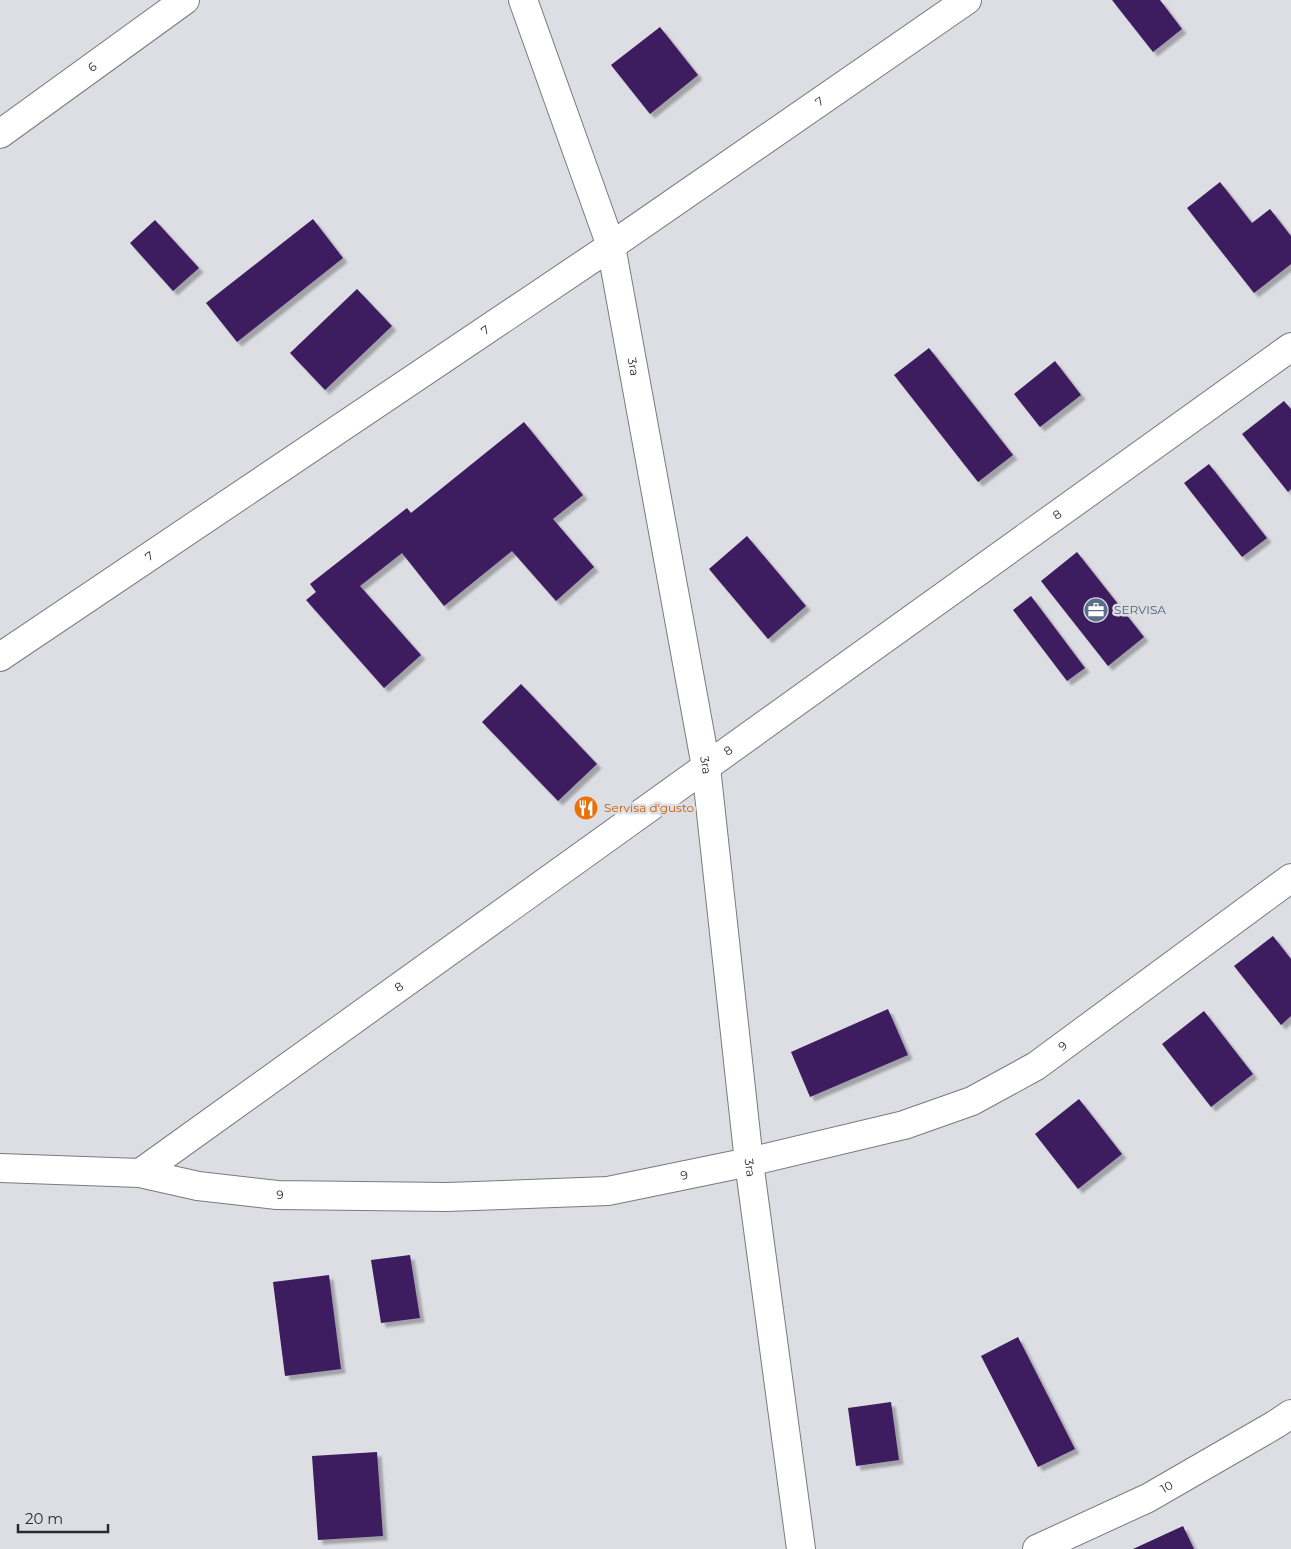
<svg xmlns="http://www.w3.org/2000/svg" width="1291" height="1549" font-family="Montserrat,sans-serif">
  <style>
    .building { fill: #3c1b5e; filter: url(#shadow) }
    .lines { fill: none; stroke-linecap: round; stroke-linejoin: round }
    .minor-casing { stroke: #797a7f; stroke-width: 30 }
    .minor { stroke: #fff; stroke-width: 28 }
    .labels { text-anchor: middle; stroke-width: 5; stroke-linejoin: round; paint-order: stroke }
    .street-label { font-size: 12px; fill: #2a2a2c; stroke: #dddee4 }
    .service-label { font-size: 12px; fill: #4e5e75; stroke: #dddee4; text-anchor: start }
    .food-label { font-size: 12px; fill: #c56008; stroke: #dddee4; text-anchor: start }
  </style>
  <defs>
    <filter id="shadow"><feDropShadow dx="4.5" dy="4.5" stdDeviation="1" flood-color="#0004"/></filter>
  </defs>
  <rect width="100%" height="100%" fill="#dddee4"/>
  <path class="building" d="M1112 0H1160L1182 29 1153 52Z
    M660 27 698 75 650 114 611 65Z
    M1220 182 1252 223 1270 209 1291 236V264L1254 293 1187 208Z
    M313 219 343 258 237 342 206 303Z
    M155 220 199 268 173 291 130 243Z
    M357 289 392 326 325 390 290 353Z
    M929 348 1013 455 978 482 894 375Z
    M1055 361 1081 395 1040 427 1014 394Z
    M1284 401 1291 409V489L1288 492 1242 434Z
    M524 422 583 495 553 519 594 567 556 601 512 551 444 606 402 553 360 586 421 655 384 688 306 600 316 592 310 584 407 508 411 513Z
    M1209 464 1267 538 1242 557 1184 483Z
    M747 536 806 606 768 639 709 569Z
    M1077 552 1144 637 1108 666 1041 581Z
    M1031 596 1085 668 1067 681 1013 610Z
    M521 684 597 764 558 801 482 722Z
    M1273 936 1291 959V1016L1281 1025 1234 966Z
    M888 1009 908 1055 810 1097 791 1052Z
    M1204 1011 1253 1074 1211 1107 1162 1044Z
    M1079 1099 1122 1154 1078 1189 1035 1134Z
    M410 1255 420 1318 381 1323 371 1260Z
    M329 1275 341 1369 285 1376 273 1282Z
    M1018 1337 1075 1449 1038 1467 981 1356Z
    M891 1402 899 1460 856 1466 848 1408Z
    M377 1452 383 1536 318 1540 312 1456Z
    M1183 1526 1194 1549H1133Z"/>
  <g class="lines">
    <defs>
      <g id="minor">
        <path id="s1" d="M523 0 611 246 706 767 749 1162 801 1549"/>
        <path id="s2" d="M0 134 185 0"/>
        <path id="s3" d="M0 657 611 246 967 0"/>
        <path id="s4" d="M0 1168 140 1173 198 1186 277 1195 447 1197 608 1191 749 1162 904 1125 972 1101 1036 1066 1291 878"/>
        <path id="s5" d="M140 1173 1291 347"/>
        <path id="s6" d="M1037 1549 1148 1498 1276 1424 1291 1414"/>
      </g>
    </defs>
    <use href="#minor" class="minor-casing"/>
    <use href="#minor" class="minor"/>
  </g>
  <defs>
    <symbol id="office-disc" viewBox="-11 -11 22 22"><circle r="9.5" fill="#5c6f8a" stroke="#dddee4"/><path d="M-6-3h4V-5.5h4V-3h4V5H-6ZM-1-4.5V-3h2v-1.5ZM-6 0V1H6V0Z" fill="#fff"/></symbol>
    <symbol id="restaurant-disc" viewBox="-11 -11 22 22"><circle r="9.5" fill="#e8710a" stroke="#dddee4"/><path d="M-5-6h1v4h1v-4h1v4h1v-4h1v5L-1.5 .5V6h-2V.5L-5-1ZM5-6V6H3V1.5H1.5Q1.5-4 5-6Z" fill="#fff"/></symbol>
  </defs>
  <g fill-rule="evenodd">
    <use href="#office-disc" x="1082" y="596" width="28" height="28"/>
    <use href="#restaurant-disc" x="572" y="794" width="28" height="28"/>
  </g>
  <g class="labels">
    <g class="street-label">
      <text dy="4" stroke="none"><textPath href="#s2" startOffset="114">6</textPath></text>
      <text dy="4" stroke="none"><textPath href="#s3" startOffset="990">7</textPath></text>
      <text dy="4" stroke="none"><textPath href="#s3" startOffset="585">7</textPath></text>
      <text dy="4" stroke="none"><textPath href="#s1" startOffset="384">3ra</textPath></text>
      <text dy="4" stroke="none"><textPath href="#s5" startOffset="1129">8</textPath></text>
      <text dy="4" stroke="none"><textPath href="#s3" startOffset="180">7</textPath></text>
      <text dy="4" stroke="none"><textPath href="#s5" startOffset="724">8</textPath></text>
      <text dy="4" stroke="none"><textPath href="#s1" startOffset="789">3ra</textPath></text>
      <text dy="4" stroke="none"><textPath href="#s5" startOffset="319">8</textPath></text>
      <text dy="4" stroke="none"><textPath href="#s4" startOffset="1092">9</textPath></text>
      <text dy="4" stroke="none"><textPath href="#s1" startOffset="1194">3ra</textPath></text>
      <text dy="4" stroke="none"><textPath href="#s4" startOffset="688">9</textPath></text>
      <text dy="4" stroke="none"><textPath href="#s4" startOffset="282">9</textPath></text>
      <text dy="4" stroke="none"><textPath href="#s6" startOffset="144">10</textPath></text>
    </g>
    <g class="service-label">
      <text x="1114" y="614">SERVISA</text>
    </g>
    <g class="food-label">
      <text x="604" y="812">Servisa d'gusto</text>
    </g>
  </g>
  <path d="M18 1524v8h90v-8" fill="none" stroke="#2a2a2c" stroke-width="2.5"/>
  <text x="25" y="1524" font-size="15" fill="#2a2a2c" stroke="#dddee4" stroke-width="4" paint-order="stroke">20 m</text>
</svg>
